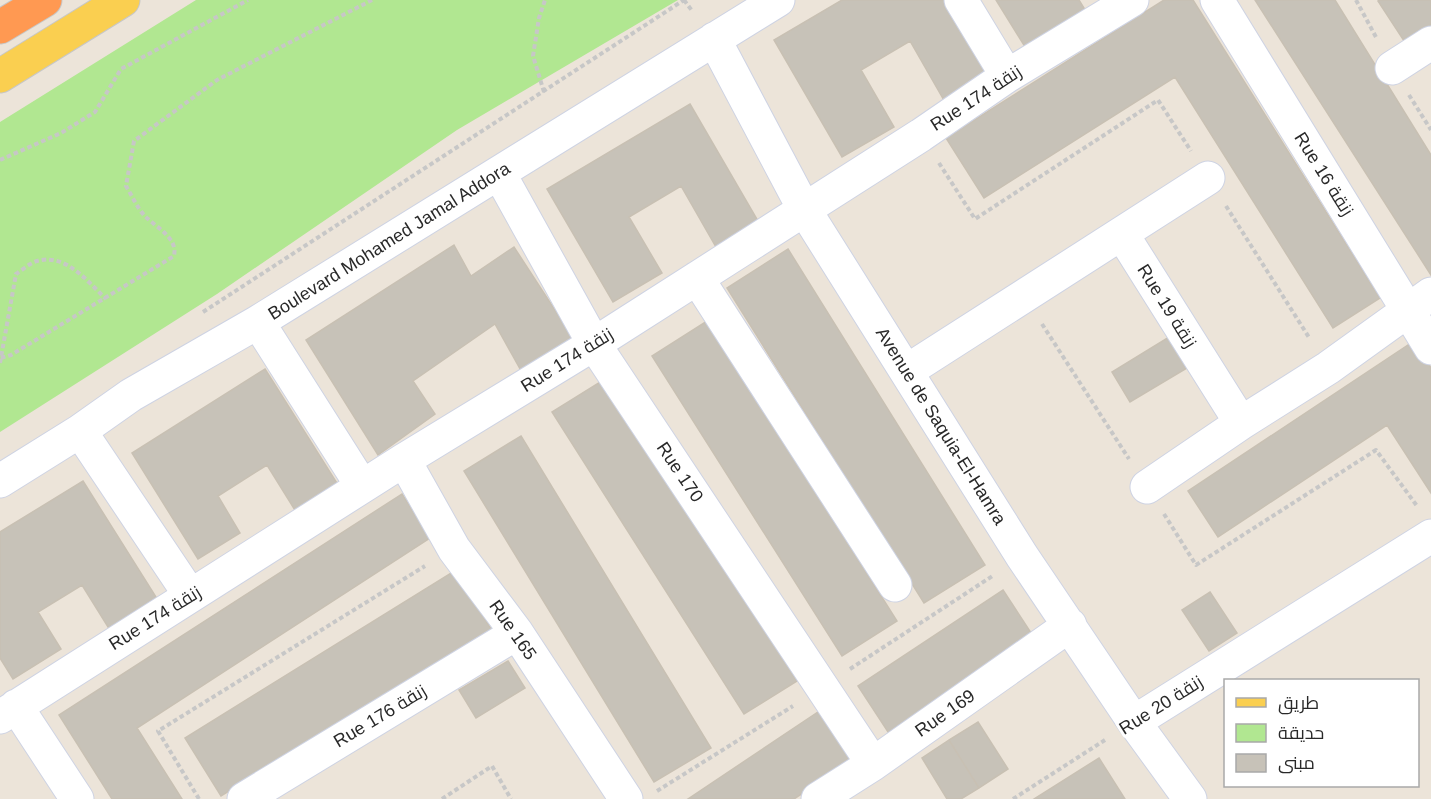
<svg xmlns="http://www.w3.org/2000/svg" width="1431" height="799" font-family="Arial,Cairo,sans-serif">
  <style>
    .green { fill: #b1e791 }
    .building { fill: #c7c2b8; stroke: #c8c0b3; stroke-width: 1.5 }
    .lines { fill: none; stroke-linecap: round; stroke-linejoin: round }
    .minor-casing { stroke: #ced3e3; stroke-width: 35 }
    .major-casing { stroke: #c7c7c7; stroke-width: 35 }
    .highway-casing { stroke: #c7c7c7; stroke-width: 35 }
    .path { stroke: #c7c7c7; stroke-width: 4; stroke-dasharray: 4.5 3; stroke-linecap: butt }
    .minor { stroke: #fff; stroke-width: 33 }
    .major { stroke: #facf50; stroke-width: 33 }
    .highway { stroke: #ff9952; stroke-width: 33 }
    .labels { text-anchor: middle; stroke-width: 6; stroke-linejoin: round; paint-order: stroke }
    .street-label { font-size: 18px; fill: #292929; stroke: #fff }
  </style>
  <rect width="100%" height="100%" fill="#ece4d9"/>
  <path class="green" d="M196 0H678L457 130 217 294 0 432V122Z"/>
  <path class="building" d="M842 0H947L991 75 945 102 910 41 861 70 894 127 842 157 774 40Z
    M996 0H1079L1087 13 1027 50Z
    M1164 0H1193L1380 298 1333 328 1175 77 984 198 946 138Z
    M1255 0H1335L1431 155V275Z
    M1380 0H1431V37L1410 50 1378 1Z
    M690 104 758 221 716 247 681 186 629 217 662 273 613 302 547 189Z
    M454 245 471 276 514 247 577 344 524 376 495 324 413 381 435 414 378 455 306 340Z
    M788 249 985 565 924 603 727 288Z
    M707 321 897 621 842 656 652 356Z
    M1169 337 1187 368 1130 402 1112 372Z
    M1414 341 1431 368V493L1387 425 1218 537 1188 491Z
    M265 369 340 488 298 515 267 465 218 496 240 533 198 559 132 453Z
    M605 379 797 681 744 714 552 412Z
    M521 436 711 748 654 782 464 471Z
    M83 481 161 605 113 635 82 585 38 612 61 649 13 679 0 658V532Z
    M402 494 430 538 137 728 182 799H112L59 715Z
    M456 570 491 629 221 796 185 738Z
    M1003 590 1037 642 892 738 858 686Z
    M1210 592 1237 633 1209 651 1182 610Z
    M508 661 525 688 476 718 459 690Z
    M818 712 853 760 794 799H688Z
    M978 722 1008 769 979 788 949 740Z
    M949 740 979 788 961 799H947L922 758Z
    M1099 758 1125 799H1034Z"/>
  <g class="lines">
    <defs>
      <path id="minor" d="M961 0 1007 76
        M1217 0 1431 348
        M714 39 804 209 1022 556 1134 722 1190 799
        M1392 68 1431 43
        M499 173 594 344 873 764
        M1122 234 1241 423
        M697 278 895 585
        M258 322 362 486
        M907 371 1208 178
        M80 431 190 595
        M404 460 454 549 517 633 626 799
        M0 481 80 431 131 395 258 322 778 0
        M1147 487 1241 423 1328 368 1431 294
        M16 706 77 799
        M0 717 404 460 594 344 921 135 1007 76 1132 0
        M1134 722 1431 536
        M244 799 517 633
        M818 799 873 764 1070 625"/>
      <path id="major" d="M0 76 123 0"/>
      <path id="highway" d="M0 27 45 0"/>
    </defs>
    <use href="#minor" class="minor-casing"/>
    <use href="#major" class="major-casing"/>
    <use href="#highway" class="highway-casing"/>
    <path class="path" d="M684 0 693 12
      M1356 0 1377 39
      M544 92 533 56 539 18 545 0
      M1409 95 1431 130
      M0 160 61 133 95 112 121 69 248 0
      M939 163 975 219 1158 100 1191 151
      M1226 206 1310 339
      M203 312 684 0
      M1042 324 1129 459
      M1 358 11 355 174 256C178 237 156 228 144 215 137 207 132 196 126 186L134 141 217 80 372 0
      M0 363 16 274C22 270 30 263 37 261 66 253 87 281 106 299
      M1164 514 1196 565 1376 450 1417 506
      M850 669 994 575
      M657 791 793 706
      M199 799 158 731 425 566
      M442 799 492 766 511 799
      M1013 799 1105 740"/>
    <use href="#minor" class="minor"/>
    <use href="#major" class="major"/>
    <use href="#highway" class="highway"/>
  </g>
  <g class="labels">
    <g class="street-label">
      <text transform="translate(976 98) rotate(-33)" y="6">Rue 174 زنقة</text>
      <text transform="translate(1324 174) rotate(58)" y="6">Rue 16 زنقة</text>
      <text transform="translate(389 241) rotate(-32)" y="6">Boulevard Mohamed Jamal Addora</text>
      <text transform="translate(1167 306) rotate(58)" y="6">Rue 19 زنقة</text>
      <text transform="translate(567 360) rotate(-32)" y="6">Rue 174 زنقة</text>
      <text transform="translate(941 426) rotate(58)" y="6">Avenue de Saquia-El-Hamra</text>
      <text transform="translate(680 472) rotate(56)" y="6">Rue 170</text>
      <text transform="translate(155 618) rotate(-32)" y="6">Rue 174 زنقة</text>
      <text transform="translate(513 630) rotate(55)" y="6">Rue 165</text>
      <text transform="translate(1161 705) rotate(-32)" y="6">Rue 20 زنقة</text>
      <text transform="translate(945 713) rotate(-35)" y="6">Rue 169</text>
      <text transform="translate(380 716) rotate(-31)" y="6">Rue 176 زنقة</text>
    </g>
  </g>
  <rect x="1224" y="679" width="195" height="108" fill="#ffffff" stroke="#a9a9a9" stroke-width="1.5"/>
  <rect x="1236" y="698" width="30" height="9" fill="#facf50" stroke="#a9a9a9" stroke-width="1.5"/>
  <text x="1278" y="709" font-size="18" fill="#292929">طريق</text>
  <rect x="1236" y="724" width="30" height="18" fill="#b1e791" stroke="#a9a9a9" stroke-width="1.5"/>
  <text x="1278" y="739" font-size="18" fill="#292929">حديقة</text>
  <rect x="1236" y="754" width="30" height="18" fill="#c7c2b8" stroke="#a9a9a9" stroke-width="1.5"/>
  <text x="1278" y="769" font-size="18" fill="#292929">مبنى</text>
</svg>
